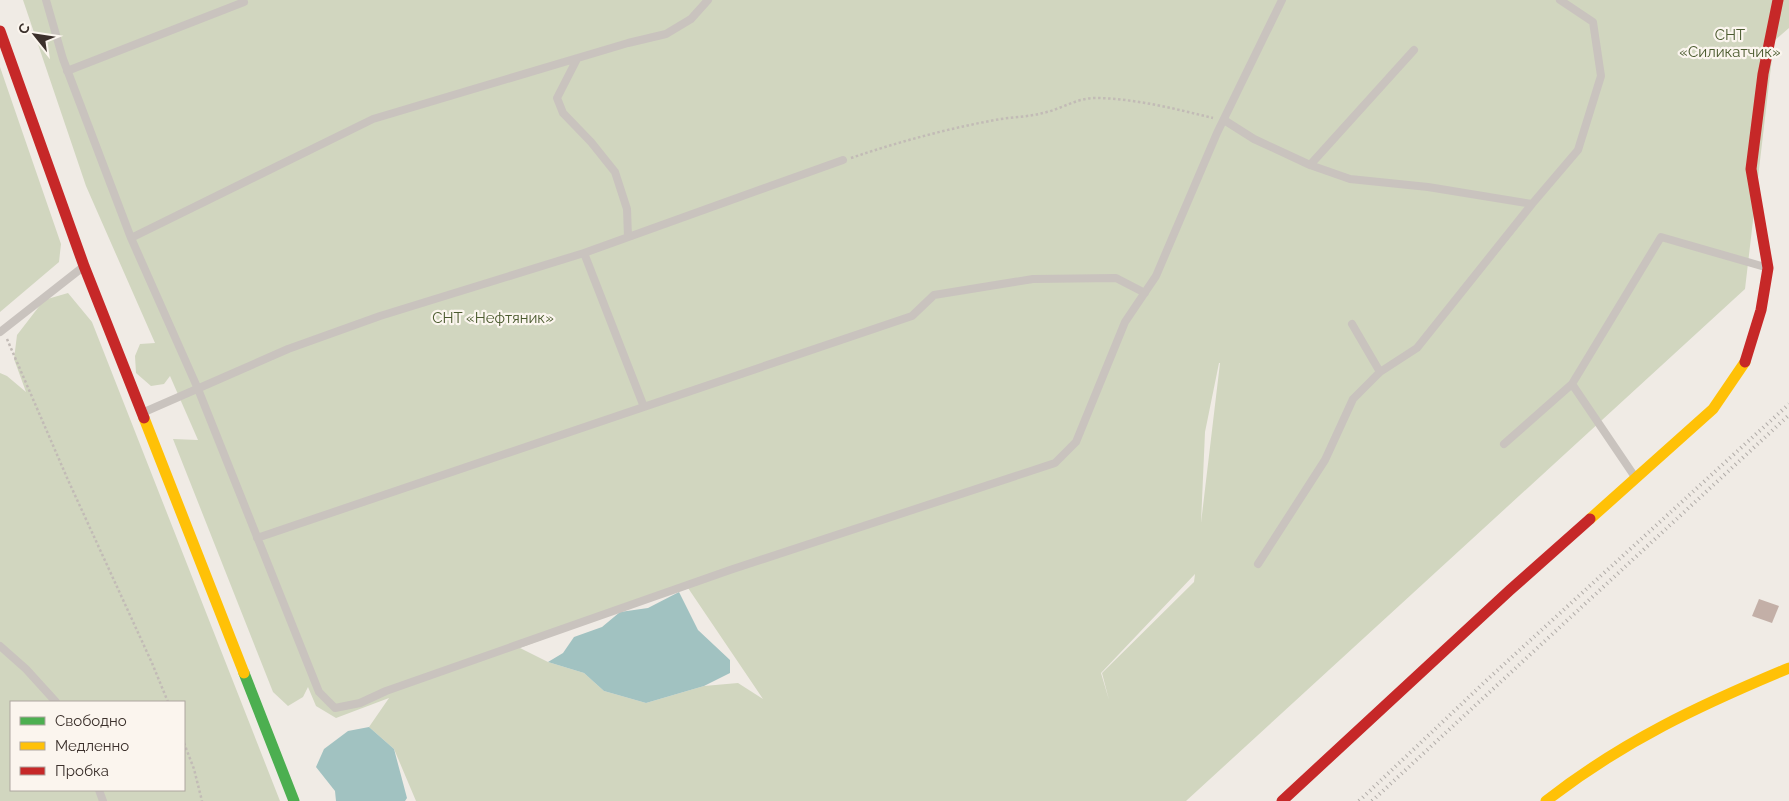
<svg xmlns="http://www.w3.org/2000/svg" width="1789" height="801" font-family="Raleway,sans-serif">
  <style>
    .green { fill: #d1d6bf; fill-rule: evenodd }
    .water { fill: #a1c2c1 }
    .building { fill: #c3afa7 }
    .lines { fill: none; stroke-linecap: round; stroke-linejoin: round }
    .path { stroke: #c2bbb6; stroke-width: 2.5; stroke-dasharray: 2.5 2.5; stroke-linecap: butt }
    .lane { stroke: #c9c3be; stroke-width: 8 }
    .fast { stroke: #4caf50; stroke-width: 11 }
    .slow { stroke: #ffc107; stroke-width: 11 }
    .jam { stroke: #c62828; stroke-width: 11 }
    .rail { stroke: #b1aca8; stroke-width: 4; stroke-dasharray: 1 4; stroke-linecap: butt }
    .labels { text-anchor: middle; stroke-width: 4.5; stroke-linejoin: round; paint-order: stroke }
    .park-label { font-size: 15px; fill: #4a5a2e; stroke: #fbf5ee }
  </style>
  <rect width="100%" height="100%" fill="#f0ebe5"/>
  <path class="green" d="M23 0H1789V28L1774 41 1745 289 1186 801H416L394 749 369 727 389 698 336 718 316 706 308 687 303 697 288 706 273 692 173 439 198 440 170 376 164 384 151 386 136 373 135 356 140 344 155 343 86 186ZM1219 363H1220L1201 523 1205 432ZM1195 574 1194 582 1102 673 1109 700 1101 673ZM686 585 763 699 738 683 704 686 646 703 604 691 584 673 548 662 520 648Z
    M0 67 61 244 59 262 0 312Z
    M68 293 92 322 280 801H0V373L7 376 26 392 14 359 17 335 44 300ZM11 702H184V790H11Z"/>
  <path class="water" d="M679 592 698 630 730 660V673L704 686 646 703 604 691 584 673 548 662 563 653 574 637 602 627 620 612 648 608Z
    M369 727 394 749 407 798 405 801H336L335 791 316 767 324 749 348 731Z"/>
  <path class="building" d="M1759 599 1779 606 1772 623 1752 616Z"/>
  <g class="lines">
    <path class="path" d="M851 158C898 142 946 129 995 120 1011 117 1028 117 1043 113 1062 109 1078 97 1098 98 1137 99 1176 109 1213 118
      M7 339 68 480 152 663 168 702
      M184 743 194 769 202 801"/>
    <path class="lane" d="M46 0 63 59 131 238 198 389 319 692 335 708 360 703 386 691 730 570 1055 463 1076 442 1125 322 1156 276 1217 133 1282 0
      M577 59 557 98 563 113 591 142 615 172 627 209 628 237
      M67 71 244 2
      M1224 120 1254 139 1310 165 1350 179 1428 187 1532 204 1417 348 1380 372 1353 399 1325 460 1258 564
      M1310 165 1414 50
      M1532 204 1578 150 1601 76 1593 22 1560 0
      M131 238 373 119 628 43 666 34 691 19 708 0
      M584 253 644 407
      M1352 324 1380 372
      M0 332 83 267
      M1572 384 1635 477
      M142 413 288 349 380 316 584 253 843 160
      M1504 444 1572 384 1661 237 1765 267
      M257 538 912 316 934 295 1033 279 1116 278 1145 293
      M0 646 26 669 56 702
      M99 790 103 801"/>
    <path class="fast" d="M244 673 294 801"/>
    <path class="slow" d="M144 418 244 673
      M1590 519 1713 409 1745 362
      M1546 801C1623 741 1700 705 1789 668"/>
    <path class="jam" d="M0 31 84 266 144 418
      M1745 362 1761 310 1768 268 1751 169 1763 74 1778 0
      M1282 801 1510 590 1590 519"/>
    <path class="rail" d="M1359 801 1489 678 1789 404
      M1372 801 1789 415"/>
  </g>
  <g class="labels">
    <g class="park-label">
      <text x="1730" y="40">СНТ<tspan x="1730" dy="17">«Силикатчик»</tspan></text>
      <text x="493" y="323">СНТ «Нефтяник»</text>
    </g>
  </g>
  <rect x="10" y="701" width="175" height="90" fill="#fbf5ee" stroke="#aea6a0"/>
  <rect x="20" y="717" width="25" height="8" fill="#4caf50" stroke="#aea6a0"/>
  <text x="55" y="726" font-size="15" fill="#3b302b">Свободно</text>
  <rect x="20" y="742" width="25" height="8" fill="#ffc107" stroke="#aea6a0"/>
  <text x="55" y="751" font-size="15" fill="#3b302b">Медленно</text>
  <rect x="20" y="767" width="25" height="8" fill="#c62828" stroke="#aea6a0"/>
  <text x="55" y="776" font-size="15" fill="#3b302b">Пробка</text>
  <g transform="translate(35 35) rotate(300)" stroke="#fbf5ee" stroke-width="4" paint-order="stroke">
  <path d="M0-4L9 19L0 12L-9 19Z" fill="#3b302b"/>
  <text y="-8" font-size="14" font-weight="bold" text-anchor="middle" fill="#3b302b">С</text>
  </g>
</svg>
